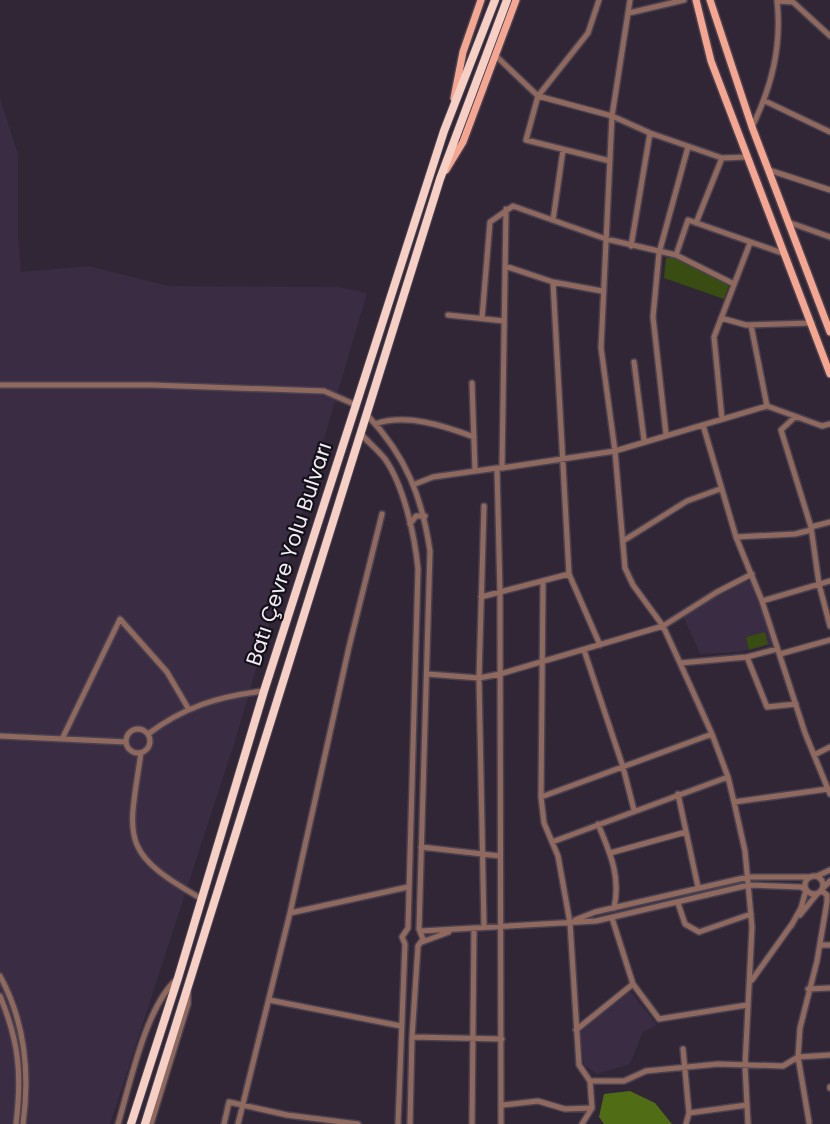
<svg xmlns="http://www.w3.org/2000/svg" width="830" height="1124" font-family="Poppins,sans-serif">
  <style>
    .built { fill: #3a2c43 }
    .green { fill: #394c12 }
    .forest { fill: #506c14 }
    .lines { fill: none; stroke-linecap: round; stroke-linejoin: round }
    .minor-casing { stroke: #4b4251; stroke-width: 8 }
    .major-casing { stroke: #4b4251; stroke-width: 10 }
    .highway-casing { stroke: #4b4251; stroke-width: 10 }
    .minor { stroke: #8f695e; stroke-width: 5 }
    .major { stroke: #f4a690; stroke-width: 7 }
    .highway { stroke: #f6cfc5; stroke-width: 8 }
    .labels { text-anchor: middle; stroke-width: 4.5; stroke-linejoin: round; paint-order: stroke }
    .street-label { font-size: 21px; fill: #f1ebf6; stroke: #151118 }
  </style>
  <rect width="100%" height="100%" fill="#302636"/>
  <path class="built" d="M0 98 18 154V235L21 272 88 266 168 286 338 287 367 293 235 741 110 1124H0Z
    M746 581 751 582 773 641 771 645 737 652 700 654 683 616 717 593Z
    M630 991 657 1025 643 1032 630 1064 597 1074 584 1065 580 1031Z"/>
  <path class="green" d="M674 257 729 285 724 299 664 278 666 258Z
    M765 632 768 644 749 650 746 637Z"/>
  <path class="forest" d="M630 1091 655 1103 672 1124H604L599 1117 604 1094Z"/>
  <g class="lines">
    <defs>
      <path id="minor" d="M599 0 588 33 538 96 526 140 610 161
        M630 0 612 116 601 348 615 451 625 568 633 585 663 626 680 663 712 734 728 777 734 802 745 851 752 927 745 1066 748 1124
        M777 1 793 2 830 36
        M629 13 684 0
        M496 56 538 96 612 116 650 133 722 158 747 157
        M765 101 830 132
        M752 127C772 86 782 46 777 0
        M769 170 830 190
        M553 220 563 150
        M788 222 830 237
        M696 223 722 158
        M631 246 650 133
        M676 255 688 220 785 254
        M505 266 553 282 602 291
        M553 282 569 574 600 645
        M448 315 504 321
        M482 318 490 222 513 206 606 239 676 255 734 284
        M721 318 746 325 812 323
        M751 325 767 406
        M634 362 644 440
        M472 383 475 470
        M0 385H152L324 391 356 405
        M368 416C406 456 422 497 430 551L419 929 423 939 418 946 412 1037 410 1124
        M795 417 781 430 811 527 819 584 830 626
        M722 419 714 337 750 243
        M375 424C406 413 445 426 474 437
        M703 425 736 537 762 601 805 733 830 794
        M666 434 653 317 659 253 688 147
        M362 435C369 443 378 450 385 459 404 486 415 537 418 569L408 928 402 937 405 944 398 1124
        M502 468 615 451 767 406 822 426 830 424
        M415 484 433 477 497 468
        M410 524 416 516H425
        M811 527 830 522
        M736 537 795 534 811 530
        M623 541 687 501 720 489
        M543 583 541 797 544 823 558 856 570 923 579 1065 590 1081 592 1108 582 1124
        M481 597 569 574
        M762 601 830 581
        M584 650 623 767 634 810
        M780 654 830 640
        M747 657 767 707 796 704
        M680 663 747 657 777 649
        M427 674 479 678 500 674 663 626 717 592 752 574
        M126 741a12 12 0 1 1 24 0a12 12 0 1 1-24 0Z
        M148 734C184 707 219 696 264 691
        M0 736 126 742
        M63 737 120 619 167 672 188 708
        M141 753C128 840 119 852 202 899
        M814 755 830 747
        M678 794 698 887
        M541 797 712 734
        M734 802 828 789
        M598 824C610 853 621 876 614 908
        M552 842 728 777
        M421 847 500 856
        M610 853 686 832
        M805 885a9 9 0 1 1 18 0a9 9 0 1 1-18 0Z
        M817 876 830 870
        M823 888 830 881
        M678 903 685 924 699 932 751 914
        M290 913 408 887
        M800 915 817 894
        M612 918 633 984 659 1019 747 1005
        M575 920 595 912 748 877H811
        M484 927 479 678 484 506
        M421 931 596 921 749 885 801 887 806 890 801 908 791 926
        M422 942 449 932
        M820 945H830
        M0 976C25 1022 30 1073 23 1124
        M752 980 792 924
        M808 989 830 988
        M0 996C19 1042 22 1074 16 1124
        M269 1000 401 1026
        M576 1030 633 984
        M412 1037 502 1039
        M683 1049 689 1113 686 1124
        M590 1081H624L646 1071 718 1064 783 1066 798 1057 830 1055
        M830 1087V1088
        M503 1105 538 1101 565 1109 592 1108
        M689 1113 747 1105
        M809 1122 798 1057 800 1028 817 961 827 902V895L822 891
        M118 1124C130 1084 146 1006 177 979
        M151 1124 188 1004V993
        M224 1124 229 1102 287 1115 358 1124
        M238 1124 290 913 349 647 382 514
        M472 1124 474 928
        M501 1124 500 593 497 468H502L506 209"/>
      <path id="major" d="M696 0 711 61 830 374
        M710 0 752 127 830 332
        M454 98 463 52 481 0
        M446 170 463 142 516 0"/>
      <path id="highway" d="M131 1124 178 978 264 691 444 131 495 0
        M145 1124 440 179 507 0"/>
    </defs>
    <use href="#minor" class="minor-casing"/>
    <use href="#major" class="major-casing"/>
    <use href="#highway" class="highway-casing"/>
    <use href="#minor" class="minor"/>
    <use href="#major" class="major"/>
    <use href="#highway" class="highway"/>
  </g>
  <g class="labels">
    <g class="street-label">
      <text transform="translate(289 554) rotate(-72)" y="7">Batı Çevre Yolu Bulvarı</text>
    </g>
  </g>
</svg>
